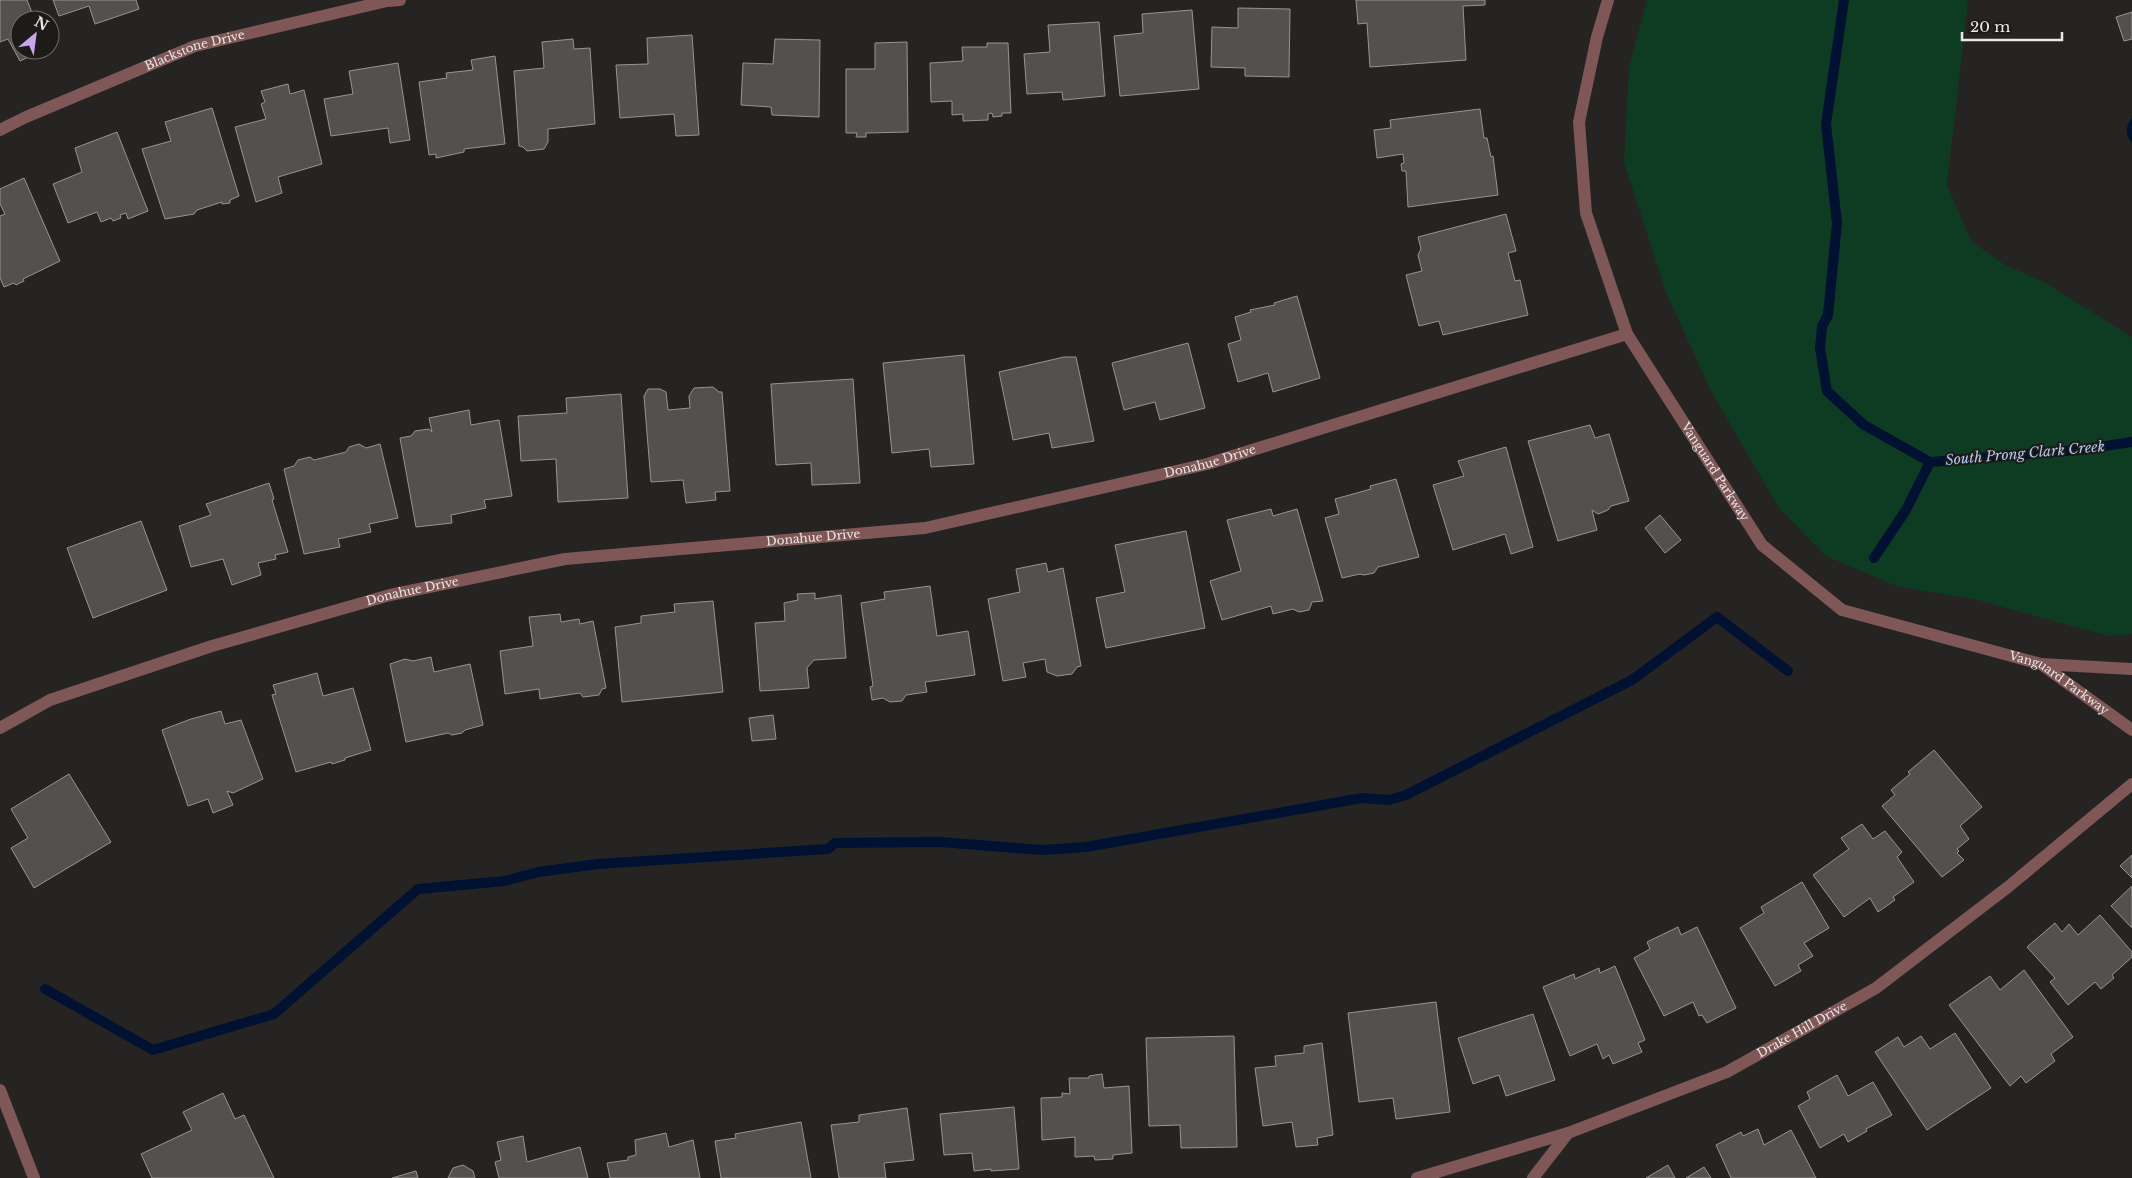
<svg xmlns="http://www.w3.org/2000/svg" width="2132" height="1178" font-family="'Libre Baskerville',serif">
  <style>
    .green { fill: #0e3c23 }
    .water { fill: #001132 }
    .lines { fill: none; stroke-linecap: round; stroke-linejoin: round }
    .stream { stroke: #001132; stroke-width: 10 }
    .building { fill: #53504e; stroke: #989492 }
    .minor { stroke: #7f5757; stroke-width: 12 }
    .labels { text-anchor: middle; stroke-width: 4; stroke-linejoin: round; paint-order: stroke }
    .street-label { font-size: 12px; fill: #e9e8e6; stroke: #1d1b18 }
    .water-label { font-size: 14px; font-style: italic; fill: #b2ccf1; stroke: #1d1b18 }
  </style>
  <rect width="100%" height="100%" fill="#262422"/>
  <path class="green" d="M1647 0H1968L1947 185 1971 241 2005 265 2044 282 2132 337V634L2109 636 1974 599 1899 587 1826 556 1779 508 1711 391 1666 292 1624 162 1629 68Z"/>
  <path class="water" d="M2132 118V143C2125 135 2125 126 2132 118Z"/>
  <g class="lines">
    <path class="stream" d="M1844 0 1826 124 1837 223 1828 315 1822 326 1820 348 1827 391 1864 425 1930 462 2079 450 2132 442
      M1874 558 1906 510 1930 462
      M45 989 153 1050 274 1014 418 889 505 881 538 872 598 864 828 849 835 843 940 842 1042 850 1086 847 1362 798 1389 800 1406 795 1632 680 1717 617 1788 671"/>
  </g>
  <path class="building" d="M0 0H27L35 20H20V50H43L20 61 8 39 0 42Z
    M53 0H136L139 9 95 24 89 6 59 16Z
    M1356 0H1485V5L1463 6 1466 60 1370 67 1367 23 1358 24Z
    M1238 8 1290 9 1289 77 1245 76V68L1211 67 1212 27 1238 28Z
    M1192 10 1199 89 1120 96 1114 36 1143 33 1142 14Z
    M2132 12V39L2124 41 2116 17Z
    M1099 22 1105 96 1063 100 1062 92 1027 94 1024 54 1050 52 1048 25Z
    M692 35 699 135 676 136 674 114 620 118 616 65 648 64 647 38Z
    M573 39 574 49 590 48 595 124 548 129V142L544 149 527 151 523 147 519 146 514 71 544 68 542 42Z
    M775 39 820 40 819 117 772 115 771 107 741 105 743 63 773 64Z
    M907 42 908 132 866 133V137H856L857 133H846V69H875V43Z
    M987 43H1008L1011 113H1002V116L993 117 992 113 988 114V120L963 121V114L952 115V101L931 102 930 63 963 61 962 47H987Z
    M495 56 505 144 464 149V152L436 158V154L429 155 419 82 447 78 446 73 473 70 471 60Z
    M398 63 410 140 390 143 388 128 331 136 324 99 353 94 349 71Z
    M288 84 290 94 304 90 322 164 278 177 282 193 256 202 235 127 266 119 261 104 265 102 261 91Z
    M212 108 239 196 230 200V203L222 204V202L197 210 194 214 165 219 142 149 171 141 165 122Z
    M1480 109 1484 138H1487L1491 157 1493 156 1498 195 1408 207 1406 171H1402L1401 164 1404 163 1403 154 1377 158 1374 130 1391 128 1390 120Z
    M117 132 148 211 128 219 126 213 120 215 121 218 113 221 111 218 101 222 97 212 68 223 53 184 82 172 75 148Z
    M24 178 60 261 23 279 24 281 16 285 14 283 4 287 0 278V216L5 214 0 204V189Z
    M1506 214 1516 251 1508 253 1515 281 1520 280 1528 315 1443 335 1439 321 1419 326 1406 275 1422 271 1418 255 1421 249 1418 237Z
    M1297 296 1320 378 1273 392 1268 373 1238 382 1228 344 1241 340 1235 317 1251 312 1250 310 1275 305 1274 303Z
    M1188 343 1205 408 1160 420 1155 402 1124 410 1112 363Z
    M964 355 974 464 931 467 929 449 892 453 883 363Z
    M1064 357H1076L1094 441 1052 448 1049 433 1013 440 999 372Z
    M853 379 860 483 812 485 811 463 776 465 771 384Z
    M713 387 719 392H722L730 491 715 492 716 500 686 503 683 480 651 482 644 396 648 389H660L666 392 668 410 690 408 689 396 694 388Z
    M621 394 628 498 558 502 556 459 521 461 518 416 567 413 566 398Z
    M469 410 471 425 499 420 512 496 484 500 486 508 451 515 452 523 416 527 400 438 411 436 415 431 429 429 432 432 429 418Z
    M1590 425 1595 438 1609 434 1629 501 1611 506 1608 510 1598 514 1592 510 1597 530 1558 541 1528 441Z
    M359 444 366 448 380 444 398 518 369 524 371 532 338 539 340 547 304 554 284 469 294 466 298 460 310 457 314 460 346 452 349 447Z
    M1506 447 1533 547 1511 554 1505 534 1453 550 1433 485 1464 476 1458 461Z
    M1396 479 1419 557 1378 567 1374 573 1364 575 1360 574 1342 578 1325 518 1339 514 1335 499 1371 489 1370 486Z
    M269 483 274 499 272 500 288 552 275 555 276 559 258 563 261 575 232 585 223 559 191 567 179 526 211 515 206 504Z
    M1271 509 1273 516 1297 509 1323 601 1312 602 1309 610 1299 612 1293 609 1273 614 1271 606 1222 620 1210 581 1241 571 1227 520Z
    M1660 515 1681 540 1665 553 1645 528Z
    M141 521 167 590 93 618 67 548Z
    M1186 531 1205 628 1106 648 1096 598 1125 592 1115 545Z
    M1046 563 1048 572 1063 568 1081 666 1077 667 1072 674 1057 676 1047 672 1045 659 1023 663 1026 677 1003 681 988 599 1020 592 1016 569Z
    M930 586 937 636 968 631 975 675 925 682 927 692 906 695 902 701 890 702 883 698 872 700 870 687 873 686 861 603 885 599 884 592Z
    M815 593V599L841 595 846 658 814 660 807 668 809 688 760 691 755 623 785 621 784 603 798 600 797 594Z
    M713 601 723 692 622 702 615 627 641 623V616L675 612 674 604Z
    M560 614 561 622 579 619 580 624 593 621 606 688 602 689 599 695 583 697 580 693 540 699 539 689 505 694 500 651 533 646 529 617Z
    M431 657 434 672 470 664 483 725 465 730 462 733 452 735 448 733 406 742 390 664 405 659 413 661Z
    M317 673 323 696 353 688 371 750 345 758V760L332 764 331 762 296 772 272 695 276 694 273 685Z
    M221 711 225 724 241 720 263 779 233 793 227 791 233 805 213 813 208 799 188 806 162 730 191 719Z
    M773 715 776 739 752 741 749 718Z
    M1934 750 1982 807 1960 826 1969 839 1957 849 1959 851 1957 853 1964 860 1942 877 1882 806 1895 795 1891 790 1910 774 1908 772Z
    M69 774 111 842 34 888 11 848 28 838 11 809Z
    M1862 824 1873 839 1885 831 1902 852 1897 857 1914 882 1893 897 1895 900 1878 912 1870 898 1844 917 1813 875 1849 849 1841 838Z
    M2132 855V878L2120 866Z
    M1802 882 1829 928 1804 943 1813 956 1798 965 1801 971 1775 986 1740 928 1764 913 1761 907Z
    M2132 886V928L2111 906Z
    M2100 915 2132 952V957L2112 975 2114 978 2101 989 2095 982 2068 1005 2050 982 2055 978 2027 947 2055 923 2062 932 2069 924 2078 935Z
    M1678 927 1681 935 1697 927 1736 1008 1707 1023 1702 1015 1699 1016 1693 1002 1664 1016 1634 958 1650 949 1647 942Z
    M1615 966 1645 1040 1638 1043 1642 1052 1613 1064 1609 1055 1603 1059 1597 1044 1570 1056 1543 987 1574 974 1575 979 1599 968 1600 973Z
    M2024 970 2073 1037 2051 1054 2055 1061 2026 1083 2021 1076 2010 1086 1949 1005 1990 976 2000 990Z
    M1436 1002 1450 1112 1396 1119 1393 1098 1359 1102 1348 1013Z
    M1533 1014 1555 1080 1506 1096 1499 1075 1473 1084 1458 1038Z
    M1955 1033 1991 1088 1927 1130 1875 1052 1898 1037 1904 1047 1921 1036 1930 1049Z
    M1234 1036 1237 1147 1181 1148 1180 1125 1149 1126 1146 1038Z
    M1322 1043 1333 1135 1317 1138 1318 1145 1296 1147 1292 1122 1263 1126 1255 1068 1276 1066 1275 1056 1304 1053V1046Z
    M1102 1074 1104 1088 1129 1086 1132 1153 1113 1155V1159L1095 1160 1094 1156 1075 1157V1137L1042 1140 1041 1098 1062 1097V1093L1070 1094 1069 1078H1089V1076Z
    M1837 1075 1848 1096 1873 1082 1892 1115 1866 1129 1867 1131 1848 1142 1844 1134 1820 1148 1798 1106 1810 1099 1807 1092Z
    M223 1093 235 1119 244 1115 274 1178H152L141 1154 192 1130 183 1112Z
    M1014 1107 1019 1169 991 1171V1169L974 1171 972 1153 944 1155 940 1114Z
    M907 1108 914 1160 884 1163 886 1178H839L831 1125 859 1122V1115Z
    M801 1122 811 1178H721L715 1141 736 1138 735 1134Z
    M1758 1129 1764 1145 1791 1130 1816 1178H1731L1716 1145 1741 1132 1743 1136Z
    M666 1133 669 1147 693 1140 700 1178H610L607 1163 628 1160V1157L636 1155 635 1140Z
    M523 1136 527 1162 580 1147 588 1178H499L495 1162 501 1160 497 1142Z
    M463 1165 473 1171 475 1178H448L453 1168Z
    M1668 1165 1675 1178H1646Z
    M1704 1167 1711 1178H1686Z
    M416 1171 418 1178H392Z"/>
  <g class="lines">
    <g class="minor">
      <path id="s1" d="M1608 0 1597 37 1579 122 1586 213 1627 334 1762 545 1842 610 2041 664 2132 730"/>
      <path id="s2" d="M0 130 26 117 195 46 387 1 400 0"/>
      <path d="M2041 664 2132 669"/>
      <path id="s3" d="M0 728 50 700 212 646 390 595 565 559 925 528 1207 464 1627 334"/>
      <path d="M0 1090 34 1178"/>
      <path id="s4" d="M1417 1178 1568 1133 1727 1072 1876 988 2008 887 2132 784"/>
      <path d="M1533 1178 1568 1133"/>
    </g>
  </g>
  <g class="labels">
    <g class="street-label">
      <text dy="4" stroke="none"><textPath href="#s2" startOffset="211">Blackstone Drive</textPath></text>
      <text dy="4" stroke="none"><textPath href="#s3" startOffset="1246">Donahue Drive</textPath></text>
      <text dy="4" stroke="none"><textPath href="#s1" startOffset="508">Vanguard Parkway</textPath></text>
      <text dy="4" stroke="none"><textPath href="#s3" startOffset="841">Donahue Drive</textPath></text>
      <text dy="4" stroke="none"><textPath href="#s3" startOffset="436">Donahue Drive</textPath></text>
      <text dy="4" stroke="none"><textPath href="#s1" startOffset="929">Vanguard Parkway</textPath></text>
      <text dy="4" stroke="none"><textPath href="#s4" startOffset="414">Drake Hill Drive</textPath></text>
    </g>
    <g class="water-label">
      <text transform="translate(2025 453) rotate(-5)" y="5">South Prong Clark Creek</text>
    </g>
  </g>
  <g transform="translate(35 35) rotate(29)"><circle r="24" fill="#1d1b18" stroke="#6f6d6a"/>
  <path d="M0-4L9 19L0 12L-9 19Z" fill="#c9a5ee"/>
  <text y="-8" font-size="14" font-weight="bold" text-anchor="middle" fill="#e9e8e6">N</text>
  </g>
  <path d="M1962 32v8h100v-8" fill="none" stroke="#e9e8e6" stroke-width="2.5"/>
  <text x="1970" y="32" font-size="15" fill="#e9e8e6" stroke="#1d1b18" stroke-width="4" paint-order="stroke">20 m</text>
</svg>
